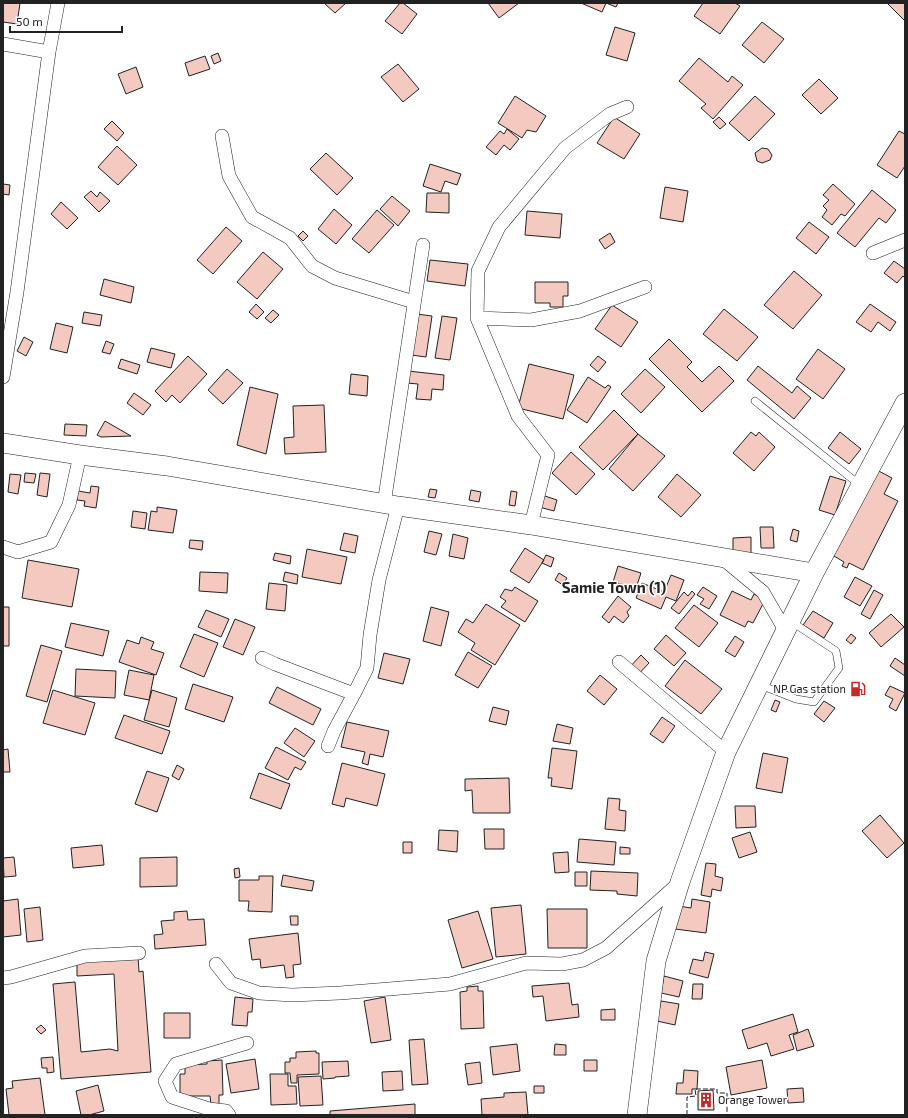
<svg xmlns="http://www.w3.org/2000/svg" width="908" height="1118" font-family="'Exo 2',sans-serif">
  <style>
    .building { fill: #f3c9c0; stroke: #222 }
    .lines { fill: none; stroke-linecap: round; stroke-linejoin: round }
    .lane-casing { stroke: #222; stroke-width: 8 }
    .street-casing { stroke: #222; stroke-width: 14 }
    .secondary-casing { stroke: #222; stroke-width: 20 }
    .lane { stroke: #fff; stroke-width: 7 }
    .street { stroke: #fff; stroke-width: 13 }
    .secondary { stroke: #fff; stroke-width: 19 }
    .fence { stroke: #222; stroke-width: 1; stroke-dasharray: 5 2; stroke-linecap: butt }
    .labels { text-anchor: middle; stroke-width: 3; stroke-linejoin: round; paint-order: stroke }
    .poi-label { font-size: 11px; fill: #222; stroke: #fff; text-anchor: end }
    .district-label { font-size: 15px; font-weight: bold; fill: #222; stroke: #fff }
  </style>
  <rect width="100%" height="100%" fill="#fff"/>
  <path class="building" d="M3 3H20L17 24 3 22Z
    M324 3H346L335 13Z
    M400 3H403L417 14 402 34 385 21Z
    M488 3H519L499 18Z
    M581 3H618L616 7 606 3 602 12Z
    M703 3H735L740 6 720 34 694 16Z
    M887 3H905V21Z
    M762 22 784 39 764 63 742 45Z
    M615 27 635 33 627 61 606 55Z
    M218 53 221 61 214 64 211 56Z
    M205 56 210 69 189 76 185 63Z
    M699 58 728 82 732 76 743 85 713 119 701 108 706 104 679 81Z
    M398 64 419 89 403 102 381 77Z
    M136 67 143 87 126 94 118 74Z
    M819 79 838 98 821 114 802 95Z
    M515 96 546 116 536 132 527 130 522 138 498 123Z
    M755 96 775 114 749 141 729 123Z
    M614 117 640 134 624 159 597 143Z
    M719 117 726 124 720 129 713 122Z
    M112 121 124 133 117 141 104 129Z
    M507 129 519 139 510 150 504 145 496 155 486 147 500 131 504 134Z
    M899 131 905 134V166L897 178 877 165Z
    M117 146 137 165 118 185 98 167Z
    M762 148 768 149 772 155 770 160 762 163 757 161 755 153Z
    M326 153 353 178 337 195 310 169Z
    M430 164 461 174 457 185 445 181 441 192 423 186Z
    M3 184 10 185 9 195 3 194Z
    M833 184 855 204 845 216 841 214 832 225 822 217 827 210 823 206 829 200 823 195Z
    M665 187 688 191 683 222 660 218Z
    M872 190 896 210 886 223 879 218 855 247 837 233Z
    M91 191 97 197 100 192 110 201 99 212 84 197Z
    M427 193H449V213L426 212Z
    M392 196 410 211 398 226 380 209Z
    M61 202 78 218 67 229 51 214Z
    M334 209 352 225 336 244 318 229Z
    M377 210 394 225 369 253 352 239Z
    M527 211 562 214 560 238 525 235Z
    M809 222 829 237 816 254 796 238Z
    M226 227 242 241 213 274 197 260Z
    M303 231 308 236 303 241 298 236Z
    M610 233 615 242 605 249 599 240Z
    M263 252 283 269 257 299 237 282Z
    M430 260 468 264 465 286 427 281Z
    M894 261 905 269V278L903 276 897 283 884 273Z
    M794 271 822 295 793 329 764 305Z
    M104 279 134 287 131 303 100 295Z
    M535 282H568V296H563V307H550V303H535Z
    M256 304 264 312 257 319 249 312Z
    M870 304 896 322 890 331 878 322 871 332 856 322Z
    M612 305 638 322 621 347 595 329Z
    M724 309 758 337 737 361 703 334Z
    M273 310 279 315 271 323 265 318Z
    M84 312 102 315 100 326 82 323Z
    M417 314 432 316 426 357 411 355Z
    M442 316 457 318 450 360 435 358Z
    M56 323 73 327 67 353 50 349Z
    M24 337 33 342 26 356 17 351Z
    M669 339 692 362 687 367 702 382 719 366 734 381 702 412 649 359Z
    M106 341 114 344 110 354 102 352Z
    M151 348 175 354 171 368 147 362Z
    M818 349 845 369 823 399 796 379Z
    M188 356 207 374 180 403 172 395 166 402 155 391Z
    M598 356 606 362 598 372 590 365Z
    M121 359 140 365 137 374 118 368Z
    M529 364 574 375 563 419 518 408Z
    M758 366 792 393 797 386 811 398 794 419 747 380Z
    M227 369 243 383 223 404 208 390Z
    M645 369 665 387 641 413 621 394Z
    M408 371 444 375 443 390 432 389 431 400 416 399 418 384 407 383Z
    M351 374 368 376 367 396 349 394Z
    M588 377 605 388 608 385 611 387 587 423 567 410Z
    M250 387 278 394 266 454 237 445Z
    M134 393 151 405 143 415 127 403Z
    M324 405 326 452 285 454 284 438 294 437 293 406Z
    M614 410 638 434 603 470 579 447Z
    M105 421 131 436 101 437 97 435Z
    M65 424 87 425 86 436 64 435Z
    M751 432 756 436 759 432 775 447 754 471 733 453Z
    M840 432 861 449 849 464 828 448Z
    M638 434 665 456 633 491 609 469Z
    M571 452 595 474 576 495 552 473Z
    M873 468 892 478 884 494 898 501 863 570 849 563 847 568 842 566 844 562 834 556 832 550Z
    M25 473 36 474 34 483 24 482Z
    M40 473 50 474 47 497 37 495Z
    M10 474 21 475 18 494 8 492Z
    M677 474 701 495 681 517 658 497Z
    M830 476 846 481 835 515 819 510Z
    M91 486 99 487 96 508 84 506 85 501 77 500 78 491 90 493Z
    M430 489 437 490 435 498 428 497Z
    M471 490 481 492 479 502 469 500Z
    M511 491 517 492 515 506 509 505Z
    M542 495 557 500 554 511 539 507Z
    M157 507 177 510 173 533 148 530 151 511 157 512Z
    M133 511 147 513 145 529 131 527Z
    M760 527H773L774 548H761Z
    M793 529 799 531 797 542 790 540Z
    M429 531 442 534 436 555 424 552Z
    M344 533 358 536 355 553 340 550Z
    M453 534 468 538 464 559 449 556Z
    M751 537V554H733V538Z
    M190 540 203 541 202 550 189 548Z
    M525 548 544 560 529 583 510 571Z
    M307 549 347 557 341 584 302 577Z
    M275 553 291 556 290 564 273 560Z
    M546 555 554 558 551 567 542 563Z
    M28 560 79 569 72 607 22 598Z
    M618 566 641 573 636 588 613 582Z
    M200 572 228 573 227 593 199 591Z
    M285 572 298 575 297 584 283 581Z
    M559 573 567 578 563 585 555 580Z
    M671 575 684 580 676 601 666 597 661 609 636 598 642 583 664 592Z
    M855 577 872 586 860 606 844 597Z
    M269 583 287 585 285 611 266 609Z
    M515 587 538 601 525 622 501 607 506 601 500 597 505 589 512 591Z
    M703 587 717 596 709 609 700 604 704 599 697 595Z
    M874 590 883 595 870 619 861 614Z
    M692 591 695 594 679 614 671 608 684 592 688 596Z
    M732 591 751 600 754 594 765 600 753 623 748 621 745 627 720 615Z
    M618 596 631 607 627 612 629 616 623 623 614 616 609 623 602 617Z
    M486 604 520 625 495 665 471 650 475 643 458 632 466 619 473 623Z
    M694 605 718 623 699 647 675 628Z
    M3 607H9V646H3Z
    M431 607 449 612 441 646 423 641Z
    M206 610 229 619 221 637 198 627Z
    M813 611 833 623 824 638 803 625Z
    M891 614 904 627 881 647 869 633Z
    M235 619 255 627 243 655 223 647Z
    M71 623 109 631 103 656 65 647Z
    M194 634 218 643 204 677 180 667Z
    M851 634 856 638 851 644 846 640Z
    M666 635 686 653 674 666 654 649Z
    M735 636 744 642 735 657 725 651Z
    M141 637 154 642 151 649 164 653 156 675 119 662 127 640 139 644Z
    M41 645 62 651 47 702 26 696Z
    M468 652 492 666 478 688 455 675Z
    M384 653 410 659 403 684 378 678Z
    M641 655 649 663 636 677 628 669Z
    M895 658 905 665V676L890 666Z
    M685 660 722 689 701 714 665 686Z
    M76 669 116 671 115 698 75 696Z
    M129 670 154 675 149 700 124 695Z
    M600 675 617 689 604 705 587 691Z
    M193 684 233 697 224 722 185 709Z
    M890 686 905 693 896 711 889 707 893 699 885 695Z
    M277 687 321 709 313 725 269 703Z
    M53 690 95 703 85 735 43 723Z
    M152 690 177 698 169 727 144 720Z
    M775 700 780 702 776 712 771 710Z
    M824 701 835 708 824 722 814 714Z
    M493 707 509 711 506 725 489 721Z
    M124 715 170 731 162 754 115 738Z
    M662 717 675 726 663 743 650 734Z
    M347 722 389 731 383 757 370 754 368 765 362 763 365 752 341 747Z
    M557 724 573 728 570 744 553 741Z
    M295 728 315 741 304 757 284 743Z
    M276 747 306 762 301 770 295 767 288 780 265 768Z
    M552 748 577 751 572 789 551 786 552 778H548Z
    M8 749 10 772H3V750Z
    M763 753 788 758 782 793 756 788Z
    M342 763 385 774 377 806 346 798 344 807 332 804Z
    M177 765 184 769 179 780 172 776Z
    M147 771 169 778 157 812 135 804Z
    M259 773 290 784 281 809 250 798Z
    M509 778 510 813H473L472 790 465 791V779Z
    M608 798 620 799 619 810 626 811 625 831 605 829Z
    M735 806H755L756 827 736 828Z
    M880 815 904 843 887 858 862 831Z
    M484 829H504V849H485Z
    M439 830 458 831 457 852 438 850Z
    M750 832 757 852 739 858 732 838Z
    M579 839 616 842 614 865 577 862Z
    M403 842H412V853H403Z
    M102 845 104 865 73 868 71 848Z
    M620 847 630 848V854H620Z
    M568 852 569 872 555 873 553 853Z
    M14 857 16 876 4 877 3 858Z
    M177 857V886L140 887V858Z
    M706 863 716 864 715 876 723 878 721 891 712 889 711 897 701 895Z
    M239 868 240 877 235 878 234 869Z
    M591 871 638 873 637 896 617 894V891L590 890Z
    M575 872H587V886H575Z
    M283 875 314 881 312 891 281 886Z
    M259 876H273L272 912 248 911 249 901H239V880H259Z
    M18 899 21 935 3 937V901Z
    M692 899 710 902 706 933 675 929 679 906 691 908Z
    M521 905 526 954 496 957 491 908Z
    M40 907 43 940 27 942 24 909Z
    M547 909H587V948H548Z
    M187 911 188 920 204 919 206 945 155 949 154 935 163 934 161 921 174 920V912Z
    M478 911 493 959 462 968 448 920Z
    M290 916H298V925H291Z
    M298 933 301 964 293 965 294 977 286 978 284 965 261 968 260 959 252 960 249 939Z
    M705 952 714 954 708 978 689 973 693 959 703 961Z
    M138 957 139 972 143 971 151 1072 61 1079 53 984 75 982 81 1052 110 1049 118 1051 114 974 77 976V960Z
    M664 976 683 981 679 997 661 993Z
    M569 983 572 1005 578 1004 579 1017 546 1021 543 996 533 997 532 986Z
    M693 984H703L702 999H692Z
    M478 986V991H483L484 1028 461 1029 460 992 467 991V987Z
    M235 997 253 999 252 1012H248L247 1026 232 1025Z
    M385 997 391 1040 371 1043 364 1001Z
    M661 1001 679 1004 675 1025 657 1021Z
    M615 1009V1020H601V1010Z
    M164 1013H190V1038H164Z
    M793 1014 798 1032 789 1035 794 1049 771 1056 767 1043 748 1049 742 1030Z
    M41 1025 46 1030 41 1034 36 1029Z
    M808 1029 814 1046 797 1051 793 1035Z
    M424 1039 428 1084 412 1085 409 1040Z
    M517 1044 520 1071 493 1075 490 1047Z
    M555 1044 566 1045V1055H554Z
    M316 1051V1053H319V1074L297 1075V1083H291L290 1073H285V1062H290V1058H296V1052Z
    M53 1057 54 1072 47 1073V1068H42L41 1058Z
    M255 1059 259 1089 231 1093 226 1064Z
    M222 1060 223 1095H219V1105H211L210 1096H180V1074H185V1065L207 1064V1061Z
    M584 1060H597V1071H584Z
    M762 1060 767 1088 731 1095 726 1067Z
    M348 1061 349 1076 335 1077V1078L323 1079 322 1062Z
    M480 1062 482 1083 468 1085 465 1064Z
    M684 1070 698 1071 697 1089H692V1094H676L677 1083H683Z
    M402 1071 403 1090 383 1091 382 1072Z
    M270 1074H288V1086H296L297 1104 271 1105Z
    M321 1076 323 1105 300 1106 298 1077Z
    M40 1078 45 1115H9L6 1089 13 1088 12 1081Z
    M98 1085 104 1111 89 1115H81L76 1091Z
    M534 1086H544V1093H534Z
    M803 1088 804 1102 788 1103 787 1089Z
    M713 1090 714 1110H698V1091Z
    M526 1092 528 1115H482L481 1099 504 1097V1093Z
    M415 1104V1115H330V1111Z"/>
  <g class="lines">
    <defs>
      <path id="lane" d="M755 401 861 486
        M760 685 796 699 814 702 839 668 836 651 792 622"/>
      <path id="street" d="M3 44 49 52
        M222 136 229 176 252 217 290 238 312 266 335 278 414 302
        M873 253 905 240
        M477 318 531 320 580 311 645 287
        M3 377 17 292 49 52 58 3
        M384 504 423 245
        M531 525 548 455 518 416 477 318 478 271 499 227 565 148 610 114 627 107
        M3 547 18 552 51 542 69 505 80 455
        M722 558 763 592 786 632
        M262 658 275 664 354 694 367 668 370 635 379 580 398 506
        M619 662 726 752
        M328 746 334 731 354 694
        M216 964 231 983 259 993 292 995 340 993 450 984 526 963 562 964 583 960 606 948 679 883
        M3 978 11 977 85 956 139 953
        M229 1115 226 1111 209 1109 172 1097 165 1081 176 1064 247 1043"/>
      <path id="secondary" d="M3 443 80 455 167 466 398 506 531 525 814 573
        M637 1115 656 961 680 882 726 752 814 573 905 403"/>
    </defs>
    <use href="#lane" class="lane-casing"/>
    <use href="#street" class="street-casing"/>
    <use href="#secondary" class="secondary-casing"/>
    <use href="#lane" class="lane"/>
    <use href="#street" class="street"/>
    <use href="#secondary" class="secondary"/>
    <path class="fence" d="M687 1115V1097L696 1096 695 1089H717V1093H727V1115"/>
  </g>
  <defs>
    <symbol id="fuel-bare" viewBox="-9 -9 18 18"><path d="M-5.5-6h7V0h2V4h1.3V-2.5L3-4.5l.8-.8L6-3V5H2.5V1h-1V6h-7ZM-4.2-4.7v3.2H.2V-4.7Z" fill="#c62828" stroke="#fff" stroke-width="2.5" paint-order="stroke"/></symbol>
    <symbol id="building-bare" viewBox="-9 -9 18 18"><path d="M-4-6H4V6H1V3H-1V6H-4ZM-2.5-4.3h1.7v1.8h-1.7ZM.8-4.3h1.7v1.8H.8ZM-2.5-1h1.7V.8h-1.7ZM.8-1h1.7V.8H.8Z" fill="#c62828" stroke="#fff" stroke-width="2.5" paint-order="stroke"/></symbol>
  </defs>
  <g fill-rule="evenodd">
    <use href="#fuel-bare" x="847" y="678" width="22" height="22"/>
    <use href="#building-bare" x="695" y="1089" width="22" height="22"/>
  </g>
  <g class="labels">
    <g class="poi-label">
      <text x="846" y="693">NP Gas station</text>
      <text x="718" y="1104" text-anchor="start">Orange Tower</text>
    </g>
    <g class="district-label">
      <text x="614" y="593">Samie Town (1)</text>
    </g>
  </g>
  <rect width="908" height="1118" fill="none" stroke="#222222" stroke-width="8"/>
  <path d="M10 26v6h112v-6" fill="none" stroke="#222222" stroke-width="2"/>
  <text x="16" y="26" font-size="12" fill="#222222" stroke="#ffffff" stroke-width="3" paint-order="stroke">50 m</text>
</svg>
